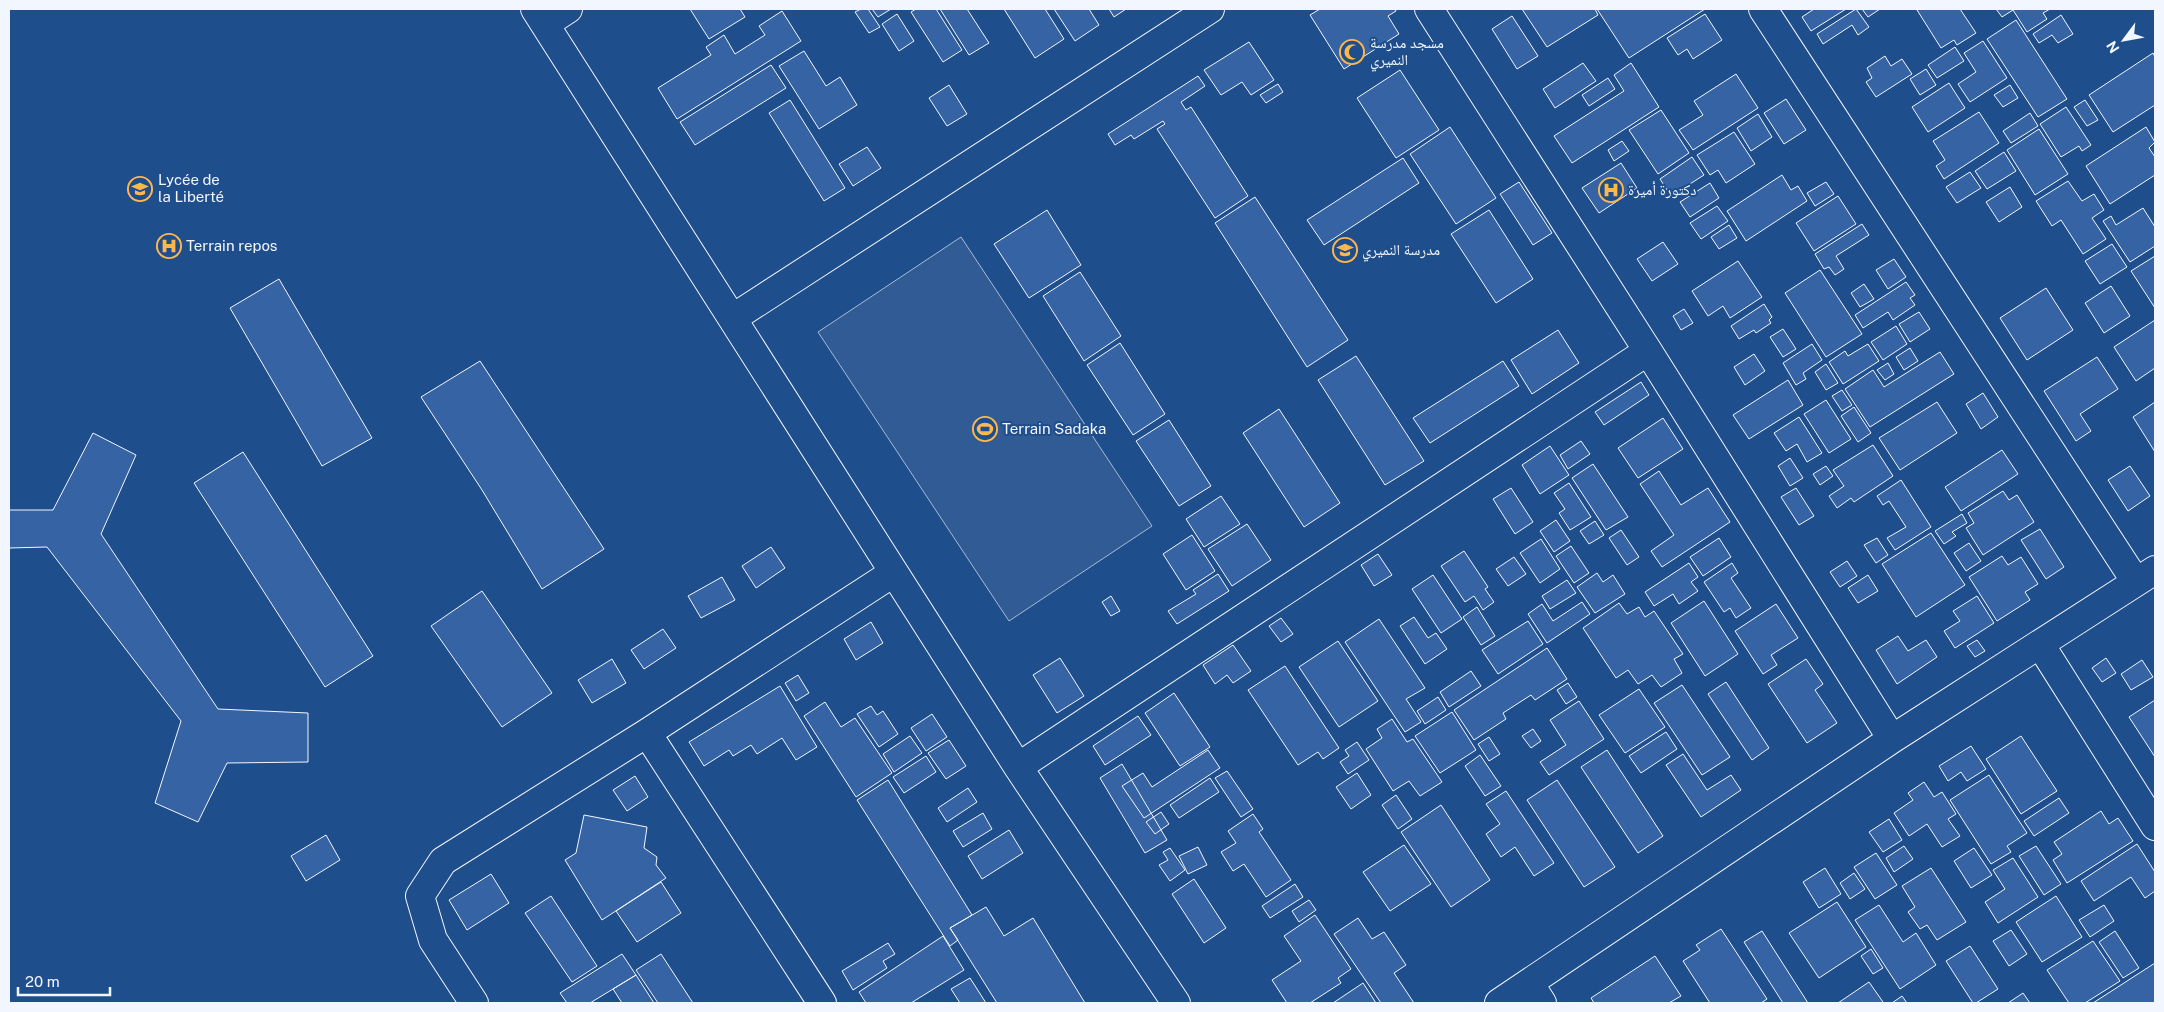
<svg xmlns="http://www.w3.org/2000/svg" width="2164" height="1012" font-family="'Public Sans','Noto Naskh Arabic',sans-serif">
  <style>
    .green { fill: #305b95; stroke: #a8bbd7 }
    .building { fill: #3563a3; stroke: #f2f6ff }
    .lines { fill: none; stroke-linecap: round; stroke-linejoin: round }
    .minor-casing { stroke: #f2f6ff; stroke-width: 30 }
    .minor { stroke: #1f4e8c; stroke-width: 28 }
    .labels { text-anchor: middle; stroke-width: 4; stroke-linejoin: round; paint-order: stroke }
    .poi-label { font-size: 15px; fill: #f2f6ff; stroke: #1f4e8c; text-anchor: start }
  </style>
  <rect width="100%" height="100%" fill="#1f4e8c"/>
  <path class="green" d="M961 237 1152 526 1009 621 818 332Z"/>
  <path class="building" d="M690 9H740L745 17 709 39Z
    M861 9H868L880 27 869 33 855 12Z
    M872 9H891L878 17Z
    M916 9H936L962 50 943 62 911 12Z
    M940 9H967L989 43 969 55Z
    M1004 9H1045L1064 39 1035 58Z
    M1054 9H1089L1099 25 1075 41Z
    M1109 9H1126L1114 17Z
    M1320 9H1395L1396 11 1388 16 1399 34 1344 69 1310 15Z
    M1522 9H1595L1598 15 1547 47Z
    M1597 9H1705L1629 58Z
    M1814 9H1846L1811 31 1802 17Z
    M1856 9 1869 27 1858 35 1852 25 1823 44 1817 34Z
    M1862 9H1880L1868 17Z
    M1920 9H1960L1976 33 1957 45 1954 40 1941 48 1917 10Z
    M1996 9H2050L2043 13 2047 19 2027 32 2013 10 2002 17Z
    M782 11 801 41 677 119 658 88 711 55 706 47 724 35 735 54 765 35 759 26Z
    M897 14 914 41 899 51 882 24Z
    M1705 14 1722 40 1693 59 1687 49 1678 55 1667 38Z
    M2061 15 2073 34 2058 43 2052 35 2039 43 2033 34Z
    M1512 16 1538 56 1517 69 1492 29Z
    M2016 20 2067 99 2038 117 1987 39Z
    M1983 41 2007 78 1970 102 1958 84 1976 72 1964 53Z
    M1249 42 1274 80 1251 95 1242 82 1221 95 1204 70Z
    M1955 47 1964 61 1937 78 1928 65Z
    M804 51 826 86 840 77 857 105 819 129 779 66Z
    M2153 53 2155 57V105L2113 132 2089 95Z
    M1885 56 1891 66 1902 59 1912 74 1876 97 1866 82 1872 78 1867 68Z
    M1583 63 1596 81 1555 108 1543 89Z
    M1631 63 1659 107 1572 163 1554 136 1624 91 1614 75Z
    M771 65 786 88 695 145 680 122Z
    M1926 69 1936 85 1920 95 1910 79Z
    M1400 70 1439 130 1396 158 1357 98Z
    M1736 74 1758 108 1693 150 1679 130 1703 115 1694 101Z
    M1198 76 1205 86 1181 102 1186 110 1191 107 1248 196 1215 218 1157 129 1165 124 1163 121 1134 139 1131 135 1115 145 1108 134Z
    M1608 78 1615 89 1589 106 1582 95Z
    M1949 83 1965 108 1928 132 1912 107Z
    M1278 84 1283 92 1266 103 1260 95Z
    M949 85 967 114 947 126 929 98Z
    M2010 85 2018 98 2003 107 1994 95Z
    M1786 99 1806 130 1784 144 1764 113Z
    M790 100 845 188 824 201 769 113Z
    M2085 100 2098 120 2087 126 2074 107Z
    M2066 107 2091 145 2082 151 2079 146 2061 157 2040 124Z
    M1661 110 1689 153 1658 174 1629 130Z
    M1979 112 1999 143 1944 179 1936 166 1945 160 1933 141Z
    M2030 113 2038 126 2011 143 2003 131Z
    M1758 114 1772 137 1751 151 1737 128Z
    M1450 127 1496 198 1456 224 1410 154Z
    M2146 127 2155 142 2149 148 2155 157V175L2110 204 2086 166Z
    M2039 129 2068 174 2035 195 2007 150Z
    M1734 132 1755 164 1726 183 1718 170 1710 175 1697 155Z
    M1622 141 1629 151 1614 161 1608 150Z
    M867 147 881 168 853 186 839 164Z
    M2004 152 2016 171 1987 189 1975 171Z
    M1692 157 1704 175 1671 196 1660 179Z
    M1403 158 1419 183 1324 245 1307 220Z
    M1621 163 1637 188 1599 213 1582 188Z
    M1970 172 1981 188 1957 203 1946 187Z
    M1782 175 1791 190 1798 186 1807 201 1746 241 1727 211Z
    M2068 181 2082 201 2094 194 2104 210 2092 218 2106 239 2083 254 2061 220 2052 226 2036 201Z
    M1519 182 1552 233 1533 245 1500 194Z
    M1826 182 1834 194 1815 206 1807 193Z
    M1710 183 1719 198 1690 217 1680 202Z
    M2010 187 2022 207 1999 222 1986 202Z
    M1838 196 1856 224 1814 251 1796 223Z
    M1255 197 1348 340 1307 367 1215 223Z
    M1717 206 1728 221 1701 239 1690 223Z
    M2143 208 2155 227V246L2130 262 2103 221 2111 216 2116 225Z
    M1047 210 1081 265 1029 298 994 244Z
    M1489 210 1533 279 1496 303 1451 234Z
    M1862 224 1869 235 1836 256 1844 269 1835 275 1829 267 1824 269 1815 254Z
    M1729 225 1737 238 1719 249 1711 237Z
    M1663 242 1678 264 1652 281 1637 259Z
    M2112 244 2127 267 2100 284 2085 261Z
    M2155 256V308L2131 271Z
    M1894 259 1906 277 1888 289 1876 270Z
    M1738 261 1762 297 1730 318 1723 306 1708 316 1692 291Z
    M1820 270 1862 334 1826 357 1785 293Z
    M1080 272 1121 336 1084 361 1043 296Z
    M279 279 372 438 322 466 230 308Z
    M1906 282 1915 295 1910 298 1915 305 1893 320 1888 312 1863 328 1855 315Z
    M1864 284 1874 299 1860 307 1851 293Z
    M2111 286 2130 316 2104 333 2085 303Z
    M2046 288 2073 330 2027 360 2000 318Z
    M1764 304 1772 317 1769 320 1771 323 1756 333 1754 330 1739 339 1731 326Z
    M1684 309 1693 323 1681 330 1673 316Z
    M1919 312 1930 329 1910 342 1899 324Z
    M2155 320V368L2136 381 2114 347Z
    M1896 326 1907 344 1883 360 1871 342Z
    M1783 329 1796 349 1783 357 1770 337Z
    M1558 330 1579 363 1532 394 1511 360Z
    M1120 343 1165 414 1133 435 1087 365Z
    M1812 344 1822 360 1803 373 1806 379 1796 385 1783 363Z
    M1868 344 1879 361 1843 384 1829 362 1845 351 1848 356Z
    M1910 348 1918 361 1904 370 1896 357Z
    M1940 352 1954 374 1870 427 1845 389 1873 370 1884 387Z
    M1754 354 1765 371 1745 385 1734 367Z
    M1356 356 1424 461 1385 485 1318 380Z
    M2097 357 2118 389 2080 414 2091 431 2076 441 2044 391Z
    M480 361 604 549 542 589 482 490 421 397Z
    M1503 361 1519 386 1430 443 1413 418Z
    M1888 363 1894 374 1885 380 1877 370Z
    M1826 364 1838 383 1826 390 1815 372Z
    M1788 380 1803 405 1749 439 1733 415Z
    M1641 382 1649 395 1604 425 1595 412Z
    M1842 390 1852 405 1842 411 1832 396Z
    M1983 393 1998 417 1981 429 1966 404Z
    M1826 400 1851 439 1829 453 1804 414Z
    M1937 402 1957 433 1900 470 1879 438Z
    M2155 402V452L2133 417Z
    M1854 407 1871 433 1858 442 1841 416Z
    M1279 409 1340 503 1304 527 1243 433Z
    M1799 417 1822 453 1807 462 1797 444 1786 451 1774 433Z
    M1663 418 1683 449 1638 478 1618 448Z
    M1169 420 1211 486 1179 506 1136 441Z
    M93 433 136 455 101 534 218 709 308 713V762L227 763 198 822 155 803 181 721 47 547 9 548V510H53Z
    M1581 441 1590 454 1568 469 1560 455Z
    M1873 445 1893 476 1854 502 1851 498 1837 508 1829 496 1844 486 1833 470Z
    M1550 446 1569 475 1540 494 1522 465Z
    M2002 450 2018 474 1961 511 1945 487Z
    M243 452 373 656 325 687 194 483Z
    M1790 458 1803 478 1790 486 1778 466Z
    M1593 464 1628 517 1606 530 1572 478Z
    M1826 466 1833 476 1820 485 1813 474Z
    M2130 466 2150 496 2128 511 2108 480Z
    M1659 471 1681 505 1708 488 1730 522 1662 567 1651 551 1674 535 1640 484Z
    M1901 480 1931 527 1895 550 1887 538 1906 527 1889 501 1883 505 1877 496Z
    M1569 483 1591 517 1570 530 1559 513 1565 509 1554 493Z
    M1511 488 1533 522 1515 534 1493 499Z
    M1796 488 1814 516 1799 525 1781 497Z
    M2003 491 2009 500 2017 495 2034 522 1983 555 1966 528 1974 523 1968 513Z
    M1221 496 1240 524 1204 547 1186 519Z
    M1962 514 1967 523 1952 532 1956 536 1944 544 1935 531Z
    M1556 520 1570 541 1554 552 1540 531Z
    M1595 521 1604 535 1589 544 1580 531Z
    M1247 524 1271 560 1232 586 1208 549Z
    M2040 529 2064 567 2046 579 2021 540Z
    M1621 530 1639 557 1627 565 1609 538Z
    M1931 533 1965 585 1916 617 1882 564Z
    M1192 535 1215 571 1186 590 1163 554Z
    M1719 538 1731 557 1703 576 1690 557Z
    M1877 538 1888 555 1876 563 1864 545Z
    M1541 539 1560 569 1540 583 1520 553Z
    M1969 543 1981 561 1966 571 1954 553Z
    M1571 546 1589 573 1574 583 1556 556Z
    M771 547 785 568 756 588 742 566Z
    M1464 551 1488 587 1485 589 1494 602 1483 610 1474 596 1465 602 1441 566Z
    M1378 554 1392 575 1374 586 1361 565Z
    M2002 556 2008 565 2021 557 2038 584 2025 592 2030 600 1997 621 1969 577Z
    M1514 557 1526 574 1508 586 1496 569Z
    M1847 561 1857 576 1840 587 1830 572Z
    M1689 563 1698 577 1691 582 1698 591 1679 604 1673 594 1654 606 1645 592Z
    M1732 563 1738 573 1731 578 1751 608 1736 618 1730 608 1724 612 1704 582Z
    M1597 573 1603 582 1613 575 1625 594 1595 613 1577 587Z
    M1218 574 1229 591 1177 624 1168 611 1196 594 1193 590Z
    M1433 575 1462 619 1441 633 1412 589Z
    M1868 575 1878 591 1858 603 1848 588Z
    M722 577 735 600 701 618 688 596Z
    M1567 580 1576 593 1550 609 1542 596Z
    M482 591 552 693 502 727 431 626Z
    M1111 596 1120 611 1111 616 1102 602Z
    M1977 596 1994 623 1955 648 1944 631 1960 621 1953 611Z
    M1704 601 1738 654 1705 676 1671 623Z
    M1582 602 1590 614 1547 643 1528 614 1542 604 1553 621Z
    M1619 603 1627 614 1639 607 1645 617 1654 611 1683 654 1674 659 1682 673 1661 687 1652 675 1638 684 1628 670 1616 678 1583 628Z
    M1776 604 1798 638 1771 655 1777 665 1763 674 1735 631Z
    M1477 607 1495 636 1481 645 1463 617Z
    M1414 617 1428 638 1436 633 1447 649 1425 664 1400 626Z
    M1281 618 1293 634 1281 642 1269 626Z
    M1379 619 1425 688 1406 699 1421 722 1405 732 1345 642Z
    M1528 621 1543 644 1498 674 1482 650Z
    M871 622 883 643 856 660 844 639Z
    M663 629 676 648 644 669 631 650Z
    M1898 636 1908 651 1926 640 1937 657 1897 684 1876 650Z
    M1977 640 1985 651 1975 657 1967 646Z
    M1338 641 1378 701 1339 727 1299 667Z
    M1233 645 1251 671 1233 683 1227 675 1215 684 1203 665Z
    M1547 648 1567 679 1535 700 1531 695 1503 713 1506 719 1474 740 1454 710Z
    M1060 658 1084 696 1057 713 1033 675Z
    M2106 658 2116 673 2102 682 2092 668Z
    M612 659 626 683 592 703 578 680Z
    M1806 659 1823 684 1815 690 1837 723 1807 743 1768 684Z
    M2142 660 2153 677 2131 690 2121 674Z
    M1285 666 1339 748 1323 759 1318 752 1298 765 1248 690Z
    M1471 671 1481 686 1449 707 1440 692Z
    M798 675 809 693 796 701 785 683Z
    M1726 682 1769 748 1752 760 1708 694Z
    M1568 683 1577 697 1566 704 1557 690Z
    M1682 685 1730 757 1702 775 1654 703Z
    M780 686 817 747 796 760 782 738 757 754 751 745 733 756 729 750 704 766 689 742Z
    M1639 689 1665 727 1625 753 1599 715Z
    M1174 693 1210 747 1180 766 1145 713Z
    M1438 697 1446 710 1425 724 1417 711Z
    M2155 700V757L2129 717Z
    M1579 701 1604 739 1549 775 1540 762 1566 745 1550 720Z
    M825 702 841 727 855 718 892 773 856 797 804 716Z
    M871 706 877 715 883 711 898 734 879 747 857 714Z
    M1452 712 1476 750 1440 773 1415 736Z
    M932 714 947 737 926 751 911 728Z
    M1138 716 1151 735 1105 765 1093 746Z
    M1392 719 1407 742 1413 739 1442 782 1420 796 1409 781 1393 791 1366 749 1382 738 1377 729Z
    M1533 729 1541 741 1531 748 1522 736Z
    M1666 732 1677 749 1641 773 1629 756Z
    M910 736 922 753 894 772 883 754Z
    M2021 736 2057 791 2021 814 1986 759Z
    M1489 737 1500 754 1489 761 1478 744Z
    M949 740 966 766 946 779 928 753Z
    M1357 742 1369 760 1348 774 1340 762 1349 756 1345 750Z
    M1971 746 1986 769 1967 781 1961 772 1948 781 1939 766Z
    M1208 750 1220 768 1144 818 1122 786 1143 773 1152 787Z
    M1607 750 1663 836 1638 853 1581 767Z
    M1683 754 1707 790 1731 775 1741 790 1701 817 1666 765Z
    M1480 755 1501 786 1485 796 1465 766Z
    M926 756 936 772 904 793 893 777Z
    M1122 764 1167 840 1145 853 1100 778Z
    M1227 771 1253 809 1241 817 1215 778Z
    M1357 773 1371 795 1351 809 1336 787Z
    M1989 775 2027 833 2007 846 2011 852 1991 864 1950 800Z
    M635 776 648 797 627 811 613 790Z
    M1210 778 1219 792 1179 818 1170 805Z
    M888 780 972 915 950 928 958 940 950 946 857 800Z
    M1557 780 1615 867 1584 887 1527 800Z
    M1924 782 1934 797 1942 792 1956 814 1948 819 1960 836 1942 847 1927 824 1909 836 1894 813 1913 800 1908 793Z
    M968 788 977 802 947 822 938 808Z
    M1506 791 1554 863 1534 876 1515 847 1501 857 1486 834 1500 824 1486 804Z
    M1396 795 1412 819 1398 829 1382 805Z
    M2059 798 2069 813 2034 836 2024 821Z
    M1441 805 1490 880 1451 907 1401 832Z
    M2101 811 2109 824 2118 818 2133 841 2067 883 2053 860 2062 854 2054 842Z
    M1161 812 1169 824 1155 834 1146 822Z
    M983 813 992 829 963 847 953 831Z
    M1253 814 1263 829 1259 832 1291 880 1266 897 1244 864 1233 871 1221 852 1236 843 1228 831Z
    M584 815 647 827 644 848 657 857 656 865 666 878 602 920 565 860 576 853Z
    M1889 819 1902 840 1883 852 1869 832Z
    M1009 830 1023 853 982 879 968 856Z
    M326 835 340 860 306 881 291 856Z
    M2137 844 2155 872V891L2145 898 2131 877 2094 901 2081 881Z
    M1404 845 1431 884 1390 911 1363 872Z
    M1904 846 1913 859 1894 872 1886 858Z
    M2036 846 2061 884 2044 895 2019 856Z
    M1198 847 1207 865 1188 874 1179 856Z
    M1170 848 1185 870 1170 881 1159 865 1168 860 1163 852Z
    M1974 848 1992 875 1971 888 1954 861Z
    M1876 853 1897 885 1875 899 1854 867Z
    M2013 858 2038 897 1998 923 1985 902 2005 889 1993 870Z
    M1825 868 1841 894 1819 908 1803 882Z
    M1931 868 1966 922 1937 940 1927 925 1920 929 1908 912 1915 907 1902 886Z
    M1854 873 1865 889 1850 899 1840 883Z
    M491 874 509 903 467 930 449 900Z
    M1194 879 1226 928 1204 943 1172 894Z
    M661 882 681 913 637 942 616 911Z
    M1295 884 1303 897 1270 918 1262 906Z
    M551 896 597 966 572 982 525 913Z
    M2056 896 2082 937 2042 962 2016 922Z
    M1309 900 1316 910 1299 922 1292 911Z
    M1837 902 1866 947 1819 978 1789 933Z
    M1879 905 1903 942 1916 933 1936 965 1900 989 1855 920Z
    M2104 905 2114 921 2090 937 2079 920Z
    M986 907 1004 936 1033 918 1085 1003H997L950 928Z
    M1315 915 1351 969 1338 978 1341 983 1310 1003H1287L1272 980 1301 961 1284 936Z
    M1358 918 1372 939 1384 932 1406 965 1394 973 1414 1003H1381L1334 934Z
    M1721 929 1767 999 1761 1003H1710L1683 961 1700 950 1696 945Z
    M2011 930 2027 954 2009 966 1993 941Z
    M1762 931 1808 1003H1783L1744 942Z
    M2115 931 2139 968 2123 978 2099 942Z
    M943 936 964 970 911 1003H866L859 992Z
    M2093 941 2120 981 2085 1003H2069L2047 970Z
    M888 943 895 954 883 961 887 968 853 990 842 971Z
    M1970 946 1998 989 1976 1003H1973L1946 961Z
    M1871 949 1883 968 1873 974 1861 956Z
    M622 954 636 975 590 1003H567L560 993Z
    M661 954 693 1003H658L636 970Z
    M1655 956 1681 996 1669 1003H1594L1591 998Z
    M2155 963V1003H2093Z
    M636 975 654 1003H622L613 989Z
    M970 978 986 1003H960L951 989Z
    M1869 982 1883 1002 1881 1003H1838Z
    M1363 983 1376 1003H1333Z
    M2023 993 2030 1003H2008Z
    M1902 996 1907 1003H1892Z"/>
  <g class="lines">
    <defs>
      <path id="minor" d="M535 9 1018 767 1176 1003
        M1429 9 1648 351 1892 739
        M1763 9 2136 582
        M545 24 568 9
        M733 318 1210 9
        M2040 644 2155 826
        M647 733 822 1003
        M1018 767 1648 351
        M1529 983 1542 1003
        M474 1003 433 940 420 896 443 861 647 733 893 573
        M1499 1003 1892 739 2155 570"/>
    </defs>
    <use href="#minor" class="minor-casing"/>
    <use href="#minor" class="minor"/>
  </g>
  <defs>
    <symbol id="mosque-ring" viewBox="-11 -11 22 22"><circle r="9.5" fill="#1f4e8c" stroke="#ffb74d" stroke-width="1.5"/><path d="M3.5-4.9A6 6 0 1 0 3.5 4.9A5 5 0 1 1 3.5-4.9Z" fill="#ffb74d"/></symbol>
    <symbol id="school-ring" viewBox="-11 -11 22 22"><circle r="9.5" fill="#1f4e8c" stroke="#ffb74d" stroke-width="1.5"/><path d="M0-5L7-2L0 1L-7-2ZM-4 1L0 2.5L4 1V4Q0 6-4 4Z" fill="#ffb74d"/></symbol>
    <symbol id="hospital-ring" viewBox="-11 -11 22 22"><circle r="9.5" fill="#1f4e8c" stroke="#ffb74d" stroke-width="1.5"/><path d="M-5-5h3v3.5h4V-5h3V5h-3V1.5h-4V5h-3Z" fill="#ffb74d"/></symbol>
    <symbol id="stadium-ring" viewBox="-11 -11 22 22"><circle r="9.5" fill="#1f4e8c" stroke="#ffb74d" stroke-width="1.5"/><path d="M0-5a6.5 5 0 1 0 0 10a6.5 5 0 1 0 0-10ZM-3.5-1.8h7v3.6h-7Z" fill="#ffb74d"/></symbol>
  </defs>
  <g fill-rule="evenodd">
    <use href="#mosque-ring" x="1338" y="38" width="28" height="28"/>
    <use href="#school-ring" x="126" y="175" width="28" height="28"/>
    <use href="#hospital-ring" x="1597" y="176" width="28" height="28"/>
    <use href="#hospital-ring" x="155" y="232" width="28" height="28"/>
    <use href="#school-ring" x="1331" y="236" width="28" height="28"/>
    <use href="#stadium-ring" x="971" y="415" width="28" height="28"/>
  </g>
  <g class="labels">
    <g class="poi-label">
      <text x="1370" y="48">مسجد مدرسة<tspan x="1370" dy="17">النميري</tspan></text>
      <text x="158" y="185">Lycée de<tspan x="158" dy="17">la Liberté</tspan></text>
      <text x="1628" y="195">دكتورة أميرة</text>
      <text x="186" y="251">Terrain repos</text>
      <text x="1362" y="255">مدرسة النميري</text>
      <text x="1002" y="434">Terrain Sadaka</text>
    </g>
  </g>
  <rect width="2164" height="1012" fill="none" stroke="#f2f6ff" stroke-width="20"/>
  <g transform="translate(2124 40) rotate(238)" stroke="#1f4e8c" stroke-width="4" paint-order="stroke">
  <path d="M0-4L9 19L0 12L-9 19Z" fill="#f2f6ff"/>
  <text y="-8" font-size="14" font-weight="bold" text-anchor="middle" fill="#f2f6ff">N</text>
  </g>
  <path d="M18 987v8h92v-8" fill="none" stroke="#f2f6ff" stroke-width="2.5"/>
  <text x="25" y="987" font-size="15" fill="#f2f6ff" stroke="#1f4e8c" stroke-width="4" paint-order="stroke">20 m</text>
</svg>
